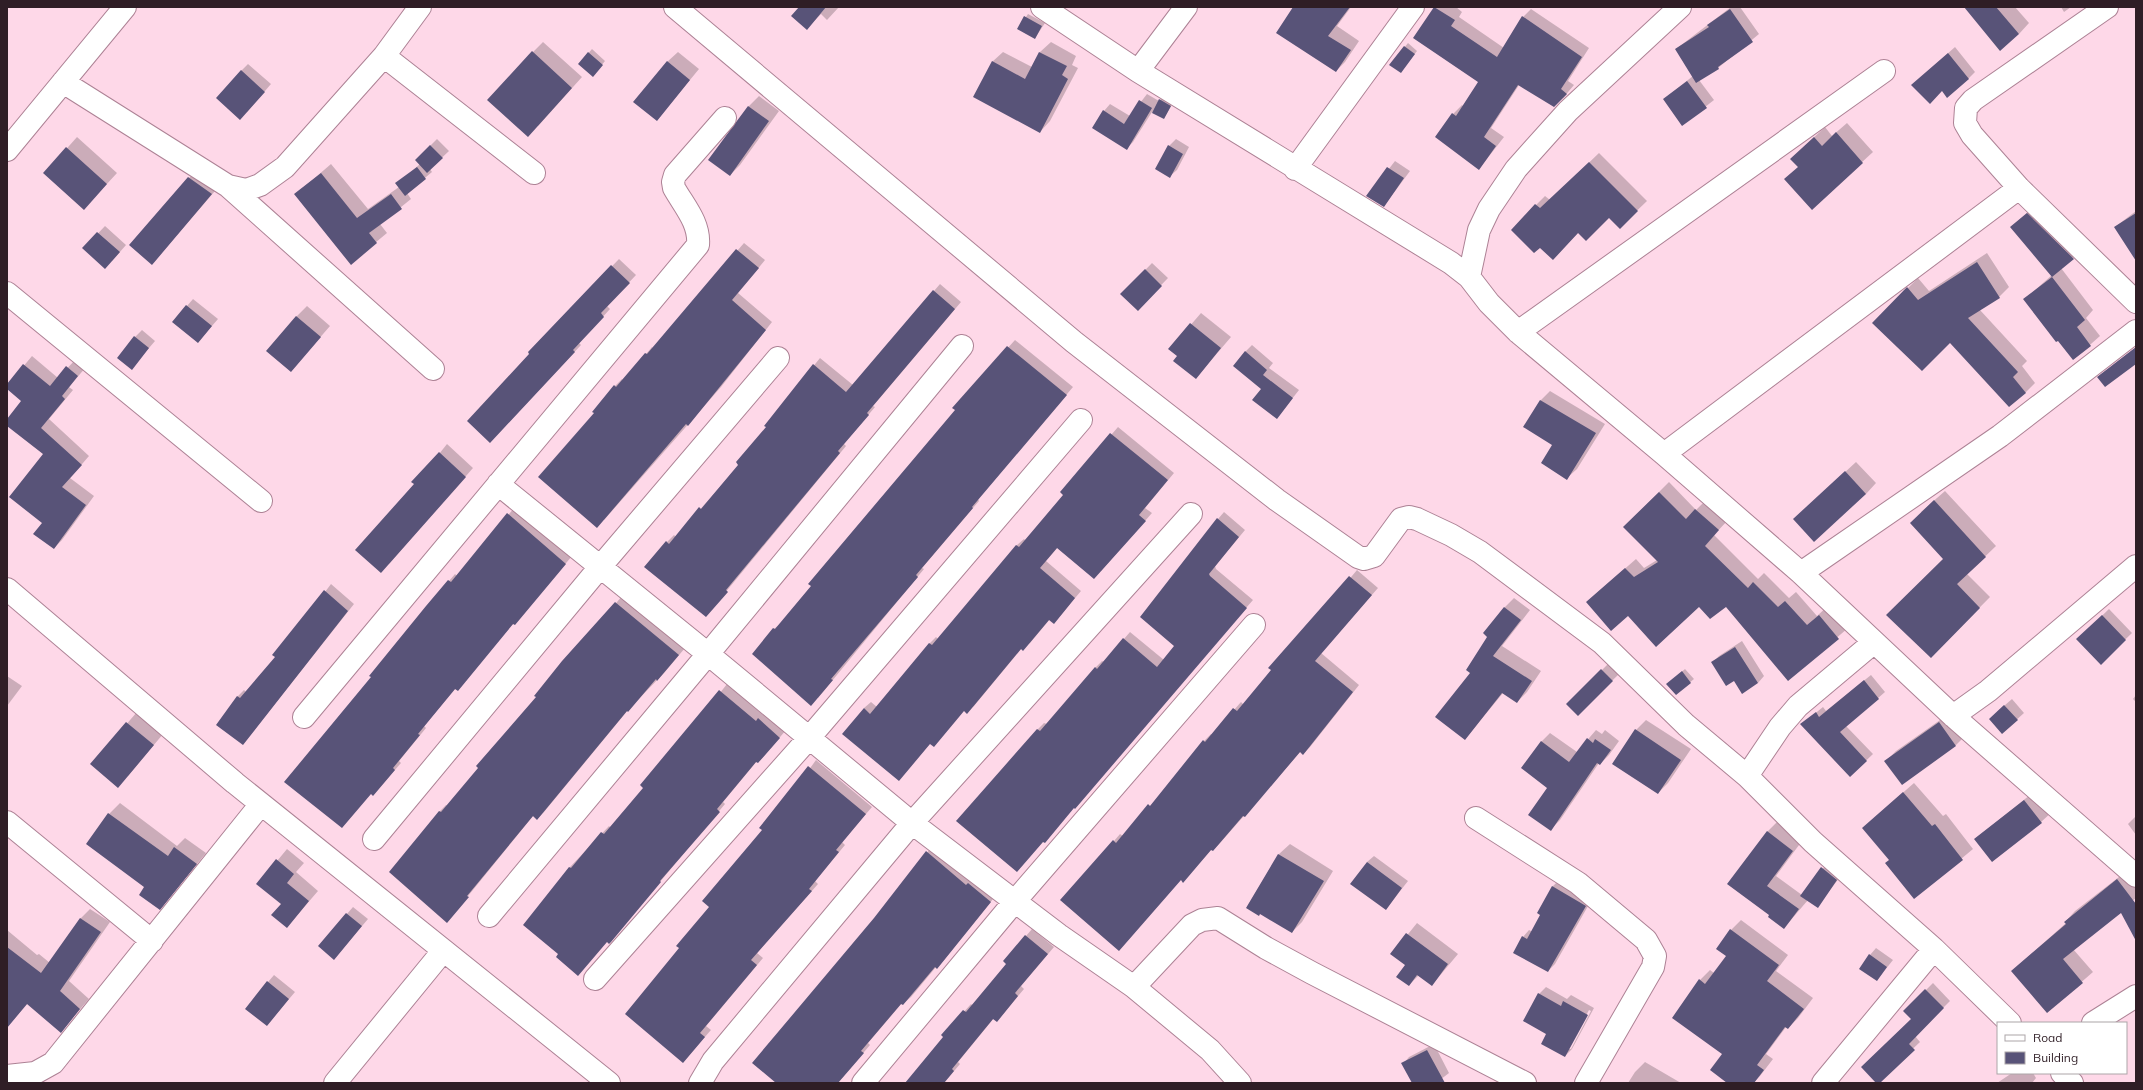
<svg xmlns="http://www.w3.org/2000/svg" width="2143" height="1090" font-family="Mulish,sans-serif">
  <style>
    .shadow { fill: #0003; fill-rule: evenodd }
    .building { fill: #585378 }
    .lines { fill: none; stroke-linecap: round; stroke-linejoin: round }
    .minor-casing { stroke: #ad8295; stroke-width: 24 }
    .minor { stroke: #fff; stroke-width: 22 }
  </style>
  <rect width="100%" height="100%" fill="#fed8e8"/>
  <path class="shadow" d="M800 7H839L827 20 821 14 807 28Z
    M1296 7H1351L1337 26 1359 41 1345 62 1336 71Z
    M1435 7H1456L1462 12 1459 17 1504 48 1523 17 1531 9 1589 48 1568 81 1574 85 1563 98 1519 85 1491 128 1504 137 1479 169 1436 136 1453 114 1462 105 1463 106 1479 82 1414 38Z
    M1731 7H1740L1759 34 1718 68 1699 80 1714 100 1682 125 1664 99 1693 76 1676 49Z
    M1965 7H2015L2029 23 2019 34Z
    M2061 7H2071L2064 12Z
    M1028 14 1045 23 1035 38 1018 29Z
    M543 42 582 77 538 126 533 52Z
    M1051 42 1076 56 1072 65 1078 68 1050 121 1040 132 992 62 1003 52 1032 67 1040 52Z
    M1408 43 1417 51 1403 69 1391 64Z
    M1955 47 1975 72 1969 78 1948 96 1942 90 1912 85Z
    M592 49 605 61 596 72 579 64Z
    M678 52 699 69 657 120 667 62Z
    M248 64 271 84 247 112 241 71Z
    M1147 94 1159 101 1163 97 1173 103 1164 118 1152 112 1133 142 1127 148 1104 111 1110 104 1130 116Z
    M759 96 779 111 740 165 730 175 710 160 749 106Z
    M1847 123 1873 152 1812 208 1798 167 1791 159 1825 127 1832 136Z
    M77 137 117 173 94 198 45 173Z
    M437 139 449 151 430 169 432 172 407 193 411 199 380 224 387 233 351 263 296 194 331 164 368 209 399 187 397 184 420 164 416 160Z
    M1176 139 1189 147 1177 170 1170 176 1169 146Z
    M1599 153 1647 201 1620 227 1609 216 1579 232 1553 259 1536 205 1545 196 1550 200Z
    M1395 161 1410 171 1384 206 1368 196Z
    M198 169 221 184 152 264 189 178Z
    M2038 203 2083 248 2061 268 2093 310 2086 318 2100 336 2074 359 2025 299 2052 275 2011 227Z
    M2136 211V251L2115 227Z
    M105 226 126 245 112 261 84 248Z
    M744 243 765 260 738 293 772 322 721 387 604 520 595 412 615 386 622 379 623 381 652 347 653 348Z
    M1987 253 2009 287 1999 297 1980 310 2027 361 2022 366 2035 383 2025 393 1950 342 1873 323 1918 278 1929 291Z
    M619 259 636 275 607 306 610 309 579 343 581 345 497 435 531 354 529 352Z
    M1152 263 1168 278 1138 309 1122 294Z
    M940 284 961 302 873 406 875 407 844 444 846 446 706 616 667 542 674 535 676 537 740 464 767 427 765 426 820 358 853 385Z
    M193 299 218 319 198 342 187 306Z
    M307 306 330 326 291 371 296 317Z
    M1201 313 1231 337 1196 378 1178 356 1170 349Z
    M142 330 155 341 132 368 135 337Z
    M1015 340 1073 387 978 499 979 501 922 568 924 569 818 698 774 629 781 623 956 410 954 407Z
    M1252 345 1273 363 1269 368 1299 390 1277 418 1245 352Z
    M32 356 58 378 76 359 86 367 69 387 73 390 49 419 89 456 70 478 94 496 62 540 54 548 43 523 44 454 7 425V421L23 401 7 388V386Z
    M1550 391 1605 424 1577 469 1567 478 1554 445 1525 427 1541 400Z
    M1118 427 1174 473 1145 508 1152 513 1101 571 1058 547 1046 561 1081 591 1060 616 1050 619 1030 643 1022 648 974 706 967 712 964 710 930 743 905 773 864 708 871 702 877 707 930 643 936 637 938 639 1017 545 1024 539 1026 541 1065 494 1062 492Z
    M447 444 473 468 389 564 415 484Z
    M1856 462 1876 483 1866 494 1805 509Z
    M1669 482 1696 510 1706 500 1728 520 1714 535 1758 579 1764 573 1789 598 1796 592 1817 616 1829 605 1848 628 1789 679 1726 606H1699L1628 614 1597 593 1636 559 1644 568 1657 560 1624 527Z
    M1945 491 1996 546 1967 574 1990 597 1931 657 1944 559 1921 512Z
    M515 507 572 556 521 617 514 623 456 688 424 726 426 728 399 761 401 763 373 795 372 677 449 581 455 574 457 576Z
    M1224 512 1245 530 1215 566 1216 569 1253 600 1017 871 957 821 1038 729 1044 723 1047 724 1095 668 1102 661 1104 662 1130 632 1164 660 1176 646 1218 519Z
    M1357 570 1378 588 1321 653 1359 685 1310 747 1303 754 1301 751 1220 843 1213 850 1212 849 1183 881 1181 879 1119 950 1061 900 1114 841 1120 834 1123 836 1157 799 1204 741 1211 734 1212 735 1241 702 1244 705Z
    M331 584 354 604 243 744 237 697 244 690 246 692 276 657Z
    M622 596 685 648 664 673 628 710 544 812 537 819 533 816 447 922 391 872 440 811 446 805 448 806Z
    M1514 598 1530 610 1502 646 1541 671 1527 692 1517 702 1503 693 1465 739 1471 672 1505 607Z
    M2109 609 2132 633 2101 663 2078 639Z
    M1742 641 1764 676 1758 683 1735 680 1712 663 1719 656Z
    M1609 663 1619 674 1578 714 1568 704Z
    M1685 669 1694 679 1676 694 1671 681Z
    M1871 675 1885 692 1846 726 1873 754 1850 776 1802 724 1823 707 1826 711Z
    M7 676 22 686 7 706Z
    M727 684 763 715 765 712 786 730 765 755 758 762 757 761 723 802 725 804 609 943 607 941 559 954 524 925 570 867 609 826 611 828 645 788Z
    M2136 695V702L2133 699Z
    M2012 699 2024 713 2002 733 1997 712Z
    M137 712 163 734 128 776 92 764Z
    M1950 713 1966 735 1956 745 1886 761 1896 751Z
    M1646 720 1691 749 1668 783 1658 793 1636 730Z
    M1596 730 1602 734 1605 730 1619 741 1609 755 1600 764 1599 763 1560 820 1551 829 1548 788 1541 742 1550 733 1577 752Z
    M816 760 872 807 842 842 845 845 815 881 818 884 757 953 763 958 706 1026 711 1030 683 1062 680 948Z
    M1914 783 1943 816 1946 814 1973 849 1914 898 1890 859 1874 818Z
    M2035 791 2052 812 2041 822 1975 839Z
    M120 803 177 846 185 838 206 853 160 909 146 887 87 844 109 814Z
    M2136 816V835L2128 824Z
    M1777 822 1802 841 1776 876 1802 895 1829 861 1843 873 1817 907 1808 900 1784 928 1771 915 1729 884 1767 832Z
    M934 844 997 894 944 960 937 968 936 967 911 997 903 1004 902 1003 868 1043 870 1045 842 1078 835 1083H782L875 918Z
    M1290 844 1333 871 1302 922 1292 932 1260 913 1247 907 1279 854Z
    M287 849 304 863 296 872 318 891 287 927 282 904 258 884Z
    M1374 856 1408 881 1386 909 1367 862Z
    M2128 870 2136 880V898L2073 949 2093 972 2047 1012 2012 971 2066 923 2065 922 2075 911Z
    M1560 879 1592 899 1555 964 1548 971 1523 937 1529 930 1533 932 1542 915 1538 913 1553 886Z
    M353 907 368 919 340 952 319 946Z
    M90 909 110 922 69 981 89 999 61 1031 28 1003 7 1027V930L37 955 39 954 50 963 81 918Z
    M1741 920 1788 955 1776 971 1813 998 1798 1018 1788 1028 1786 1027 1766 1054 1773 1059 1760 1076 1753 1083H1728L1723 1054 1700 980 1710 970 1714 973 1727 956 1731 930Z
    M1417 923 1458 954 1432 985 1419 975 1409 985 1406 965 1392 954Z
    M1032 929 1054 947 1021 986 1024 989 1003 1014 994 1018 958 1062 960 1064 944 1083H910L945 1037 943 1035 971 1004 973 1006 1008 964 1026 936Z
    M1876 948 1893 960 1877 980 1870 955Z
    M274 975 295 992 267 1025 268 982Z
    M1933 983 1950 1001 1915 1036 1920 1042 1877 1083 1912 1019 1905 1011Z
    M1546 987 1567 999 1571 995 1594 1008 1572 1049 1565 1056 1547 1034 1539 994ZM1589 1010 1591 1011 1571 1049H1568Z
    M1434 1044 1449 1073 1436 1083H1413L1403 1064 1409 1057Z
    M1645 1062 1681 1083H1628L1635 1072Z
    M2012 1073H2033L2036 1078 2032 1083H1997Z"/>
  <path class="building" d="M799 7H826L807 30 791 16Z
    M1293 7H1350L1328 36 1351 50 1336 72 1276 33Z
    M1434 7 1455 20 1451 26 1497 57 1522 16 1582 57 1561 89 1567 94 1554 107 1518 85 1484 137 1496 146 1479 170 1435 137 1452 113 1456 116 1478 82 1413 38Z
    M1964 7H1996L2019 34 2000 51Z
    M1730 9 1753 42 1718 67 1719 69 1696 83 1675 49 1709 27 1707 25Z
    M1024 16 1042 26 1035 39 1017 29Z
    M1404 46 1415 54 1401 73 1389 65Z
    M532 51 572 88 528 137 487 100Z
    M588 52 603 65 593 77 578 64Z
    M1039 52 1067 66 1062 75 1068 79 1040 133 973 97 992 61 1025 79Z
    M1948 53 1969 79 1947 98 1942 91 1930 104 1911 85Z
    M667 61 690 80 657 121 633 102Z
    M241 70 265 92 240 120 216 98Z
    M1687 81 1707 108 1682 126 1663 99Z
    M1159 99 1171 106 1164 119 1152 113Z
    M1139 100 1152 108 1127 150 1092 128 1103 110 1124 124Z
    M748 106 769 121 730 176 708 160Z
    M1836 132 1863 163 1812 210 1784 179 1798 167 1790 159 1814 137 1822 146Z
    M430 145 443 158 427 173 415 160Z
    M1168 145 1183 154 1170 178 1155 169Z
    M66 147 107 184 84 210 43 173Z
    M1589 162 1638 211 1620 229 1609 218 1586 241 1578 233 1553 260 1540 248 1534 253 1511 230 1535 204 1540 208Z
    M417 167 426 179 405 196 395 183Z
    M1387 167 1404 178 1384 207 1366 196Z
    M321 173 357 218 391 194 402 209 369 233 377 243 351 265 294 194Z
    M188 177 212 194 152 265 129 245Z
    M2027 213 2074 259 2052 277 2010 227Z
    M2136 213V261L2114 227Z
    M97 232 120 252 105 269 82 248Z
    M736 249 759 268 732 300 766 330 688 426 686 424 597 528 538 477 594 413 592 412 614 385 616 387 645 353 647 354Z
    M1977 262 2000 298 1968 318 2018 372 2013 377 2026 393 2009 407 1950 343 1922 371 1872 323 1907 287 1918 300Z
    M611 265 630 283 601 313 604 317 573 350 575 352 490 443 467 421 529 354 528 352Z
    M1145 269 1162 286 1138 311 1120 294Z
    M2052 277 2085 320 2077 327 2091 346 2073 360 2058 341 2056 342 2023 299Z
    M933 290 955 309 867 413 869 415 838 451 840 453 726 590 728 592 706 617 644 567 666 541 669 544 699 507 701 509 738 465 736 462 766 427 764 426 813 364 846 392Z
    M186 305 212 326 198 343 172 322Z
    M296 316 321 337 291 372 266 351Z
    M1190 323 1221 348 1196 379 1173 361 1177 356 1168 349Z
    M134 336 149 348 132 370 117 358Z
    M1007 346 1067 395 972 507 973 508 916 575 918 577 831 679 833 680 811 706 752 654 773 628 775 629 811 586 808 584 955 410 952 408Z
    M2136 347V364L2105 387 2097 377Z
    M1245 351 1267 370 1263 375 1293 398 1277 419 1252 400 1261 389 1233 366Z
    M23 364 50 386 66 366 78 376 62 396 65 399 41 428 82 465 62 487 86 505 54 549 33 534 42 523 9 497 43 454 7 426V419L21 401 7 389V384Z
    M1540 400 1596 433 1567 480 1541 463 1552 445 1523 427Z
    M1110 433 1168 480 1139 515 1146 521 1094 579 1057 548 1040 568 1075 598 1054 624 1049 620 1023 651 1021 649 967 714 964 711 934 747 930 744 899 781 842 734 864 708 870 714 929 643 932 645 1016 545 1019 547 1063 495 1060 492Z
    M439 452 466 477 381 573 355 550 414 484 411 482Z
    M1845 471 1866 494 1814 542 1793 519Z
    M1659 492 1686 519 1695 509 1719 530 1705 546 1748 588 1753 582 1778 607 1785 601 1807 625 1819 615 1839 639 1788 681 1726 607 1710 619 1699 607 1656 647 1628 616 1611 631 1586 602 1625 568 1634 577 1658 562 1623 527Z
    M1934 500 1986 557 1957 584 1980 608 1931 658 1886 615 1943 559 1910 523Z
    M507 513 566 564 515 625 513 624 458 691 455 689 418 734 420 735 393 768 395 770 373 796 371 794 342 828 284 782 371 677 369 676 426 606 448 580 451 582Z
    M1217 518 1239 537 1209 574 1210 576 1247 608 1075 809 1074 808 1045 843 1043 842 1017 872 956 821 1037 729 1040 731 1095 667 1097 669 1123 638 1157 667 1174 646 1140 617Z
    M1349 576 1372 595 1315 661 1353 692 1303 755 1300 752 1245 817 1243 816 1213 851 1211 850 1183 883 1181 880 1119 951 1060 900 1113 840 1116 843 1148 804 1150 806 1203 740 1205 742 1233 708 1237 711 1271 670 1268 668Z
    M324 590 348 611 243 745 216 725 237 696 240 698 275 657 272 655Z
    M615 602 679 655 657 681 656 679 628 712 627 711 537 820 533 816 467 896 469 897 447 923 389 872 439 811 441 812 478 768 476 766 536 697 534 696 562 661Z
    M1504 607 1521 620 1493 656 1532 681 1517 703 1502 693 1465 740 1435 717 1470 673 1466 670 1487 637 1483 633Z
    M2102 615 2126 640 2101 665 2076 639Z
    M1735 647 1758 683 1742 694 1734 681 1726 686 1711 662Z
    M1601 669 1613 681 1578 716 1566 704Z
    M1682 671 1691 683 1676 695 1666 684Z
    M1864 680 1879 699 1840 732 1867 761 1850 777 1800 724 1816 712 1819 717Z
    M719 690 756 721 758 718 780 738 758 763 756 762 717 809 720 812 660 881 661 882 611 942 609 944 607 942 578 976 556 957 558 954 523 925 569 867 571 868 601 832 604 834 643 788 640 785Z
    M2004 705 2018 720 2002 734 1989 719Z
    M126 722 154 745 118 788 90 764Z
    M1939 722 1956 746 1902 785 1884 761Z
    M1635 729 1681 760 1658 794 1612 764Z
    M1587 738 1593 743 1595 739 1611 750 1600 765 1597 763 1551 831 1528 815 1547 788 1521 768 1541 741 1569 762Z
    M808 766 866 814 836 850 839 852 809 889 812 891 751 960 757 965 700 1033 705 1037 683 1063 625 1014 679 948 676 946 709 907 702 901 762 830 759 828Z
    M1903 792 1932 826 1935 824 1963 860 1914 899 1885 863 1889 860 1862 828Z
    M2024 800 2042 823 1992 862 1974 839Z
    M108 813 168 856 174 847 197 864 160 910 139 895 144 887 86 844Z
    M1767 831 1793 851 1767 886 1799 909 1784 929 1768 917 1769 915 1727 884Z
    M926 851 966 885 968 883 991 902 937 969 935 967 903 1005 901 1004 861 1051 864 1053 838 1083H776L752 1063 874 918Z
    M1278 854 1324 881 1292 933 1260 914 1259 916 1246 908Z
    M276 859 294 874 287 883 309 901 287 928 271 915 281 904 256 884Z
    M1367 862 1402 888 1386 910 1350 884Z
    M1821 867 1837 880 1818 908 1800 896Z
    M2117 879 2136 904V941L2121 913 2063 959 2083 983 2047 1013 2011 971 2066 924 2064 922Z
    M1552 886 1586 906 1548 972 1513 953 1522 936 1527 939 1540 915 1537 913Z
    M346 913 362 926 334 960 318 946Z
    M80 918 101 932 60 991 80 1009 61 1033 27 1004 7 1028V947L41 973Z
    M1730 929 1779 965 1767 981 1804 1009 1788 1029 1785 1027 1757 1065 1764 1070 1754 1083H1727L1710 1070 1722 1054 1672 1018 1699 979 1705 984 1726 956 1716 949Z
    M1406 933 1448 964 1432 986 1417 975 1409 986 1396 977 1405 965 1390 954Z
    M1025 935 1048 954 1015 993 1018 996 997 1022 993 1019 952 1069 954 1071 944 1083H905L943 1037 941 1035 963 1010 966 1012 1006 964 1003 961Z
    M1869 954 1887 967 1877 981 1859 969Z
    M267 981 289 999 267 1026 245 1009Z
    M1925 989 1944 1008 1909 1044 1915 1050 1880 1083H1876L1861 1067 1911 1019 1903 1011Z
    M1538 993 1561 1006 1563 1001 1588 1015 1565 1057 1541 1044 1546 1034 1523 1021Z
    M1427 1050 1445 1083H1412L1401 1063Z"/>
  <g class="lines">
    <defs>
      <path id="minor" d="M675 7 1074 342 1277 500 1358 557 1364 559 1374 556 1401 519 1409 517 1417 519 1451 535 1480 552 1602 643 1686 725 1747 776 1813 842 1934 949 2010 1023
        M1042 7 1138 71 1451 263 1469 277 1489 303 1518 332 1664 454 1801 573 1953 716 2136 876
        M2107 7 1973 100 1966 108 1965 123 1972 135 2019 188 2136 302
        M384 56 534 173
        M1138 71 1186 7
        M63 82 228 186 246 190 260 185 285 167 384 56 420 7
        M7 150 125 7
        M1295 169 1413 7
        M228 186 433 369
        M1469 277 1479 230 1489 209 1516 169 1568 111 1680 7
        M7 293 261 501
        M1518 332 1884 71
        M1664 454 2019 188
        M498 484 708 654 912 823 1059 935 1134 987 1210 1050 1240 1083
        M1801 573 2000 436 2136 331
        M7 589 235 783 609 1083
        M1953 716 1988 691 2136 566
        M304 717 698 245C700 223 684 206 674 188L673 182 675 175 725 118
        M1747 776 1780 727 1798 706 1873 643
        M1476 818 1578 883 1646 940 1655 956 1653 967 1586 1083
        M7 822 152 941
        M374 839 600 567 778 358
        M489 916 708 654 962 346
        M595 979 809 738 1081 420
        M1134 987 1192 925 1202 920 1218 918 1266 948 1312 973 1525 1083
        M2093 1023 2136 996
        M2062 1073 2072 1083
        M7 1076 35 1073 53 1063 261 804
        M335 1083 443 951
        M700 1083 713 1061 912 823 1191 514
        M863 1083 1015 901 1254 625
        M1823 1083 1934 949"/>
    </defs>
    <use href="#minor" class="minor-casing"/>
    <use href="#minor" class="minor"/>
  </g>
  <rect width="2143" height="1090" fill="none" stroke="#2f1e26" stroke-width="16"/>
  <rect x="1997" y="1022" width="130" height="52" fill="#ffffff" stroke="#aca5a8"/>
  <rect x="2005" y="1035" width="20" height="6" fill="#ffffff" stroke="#aca5a8"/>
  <text x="2033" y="1042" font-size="12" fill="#2f1e26">Road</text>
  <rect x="2005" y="1052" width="20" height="12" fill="#585378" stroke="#aca5a8"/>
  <text x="2033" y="1062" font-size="12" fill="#2f1e26">Building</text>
</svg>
